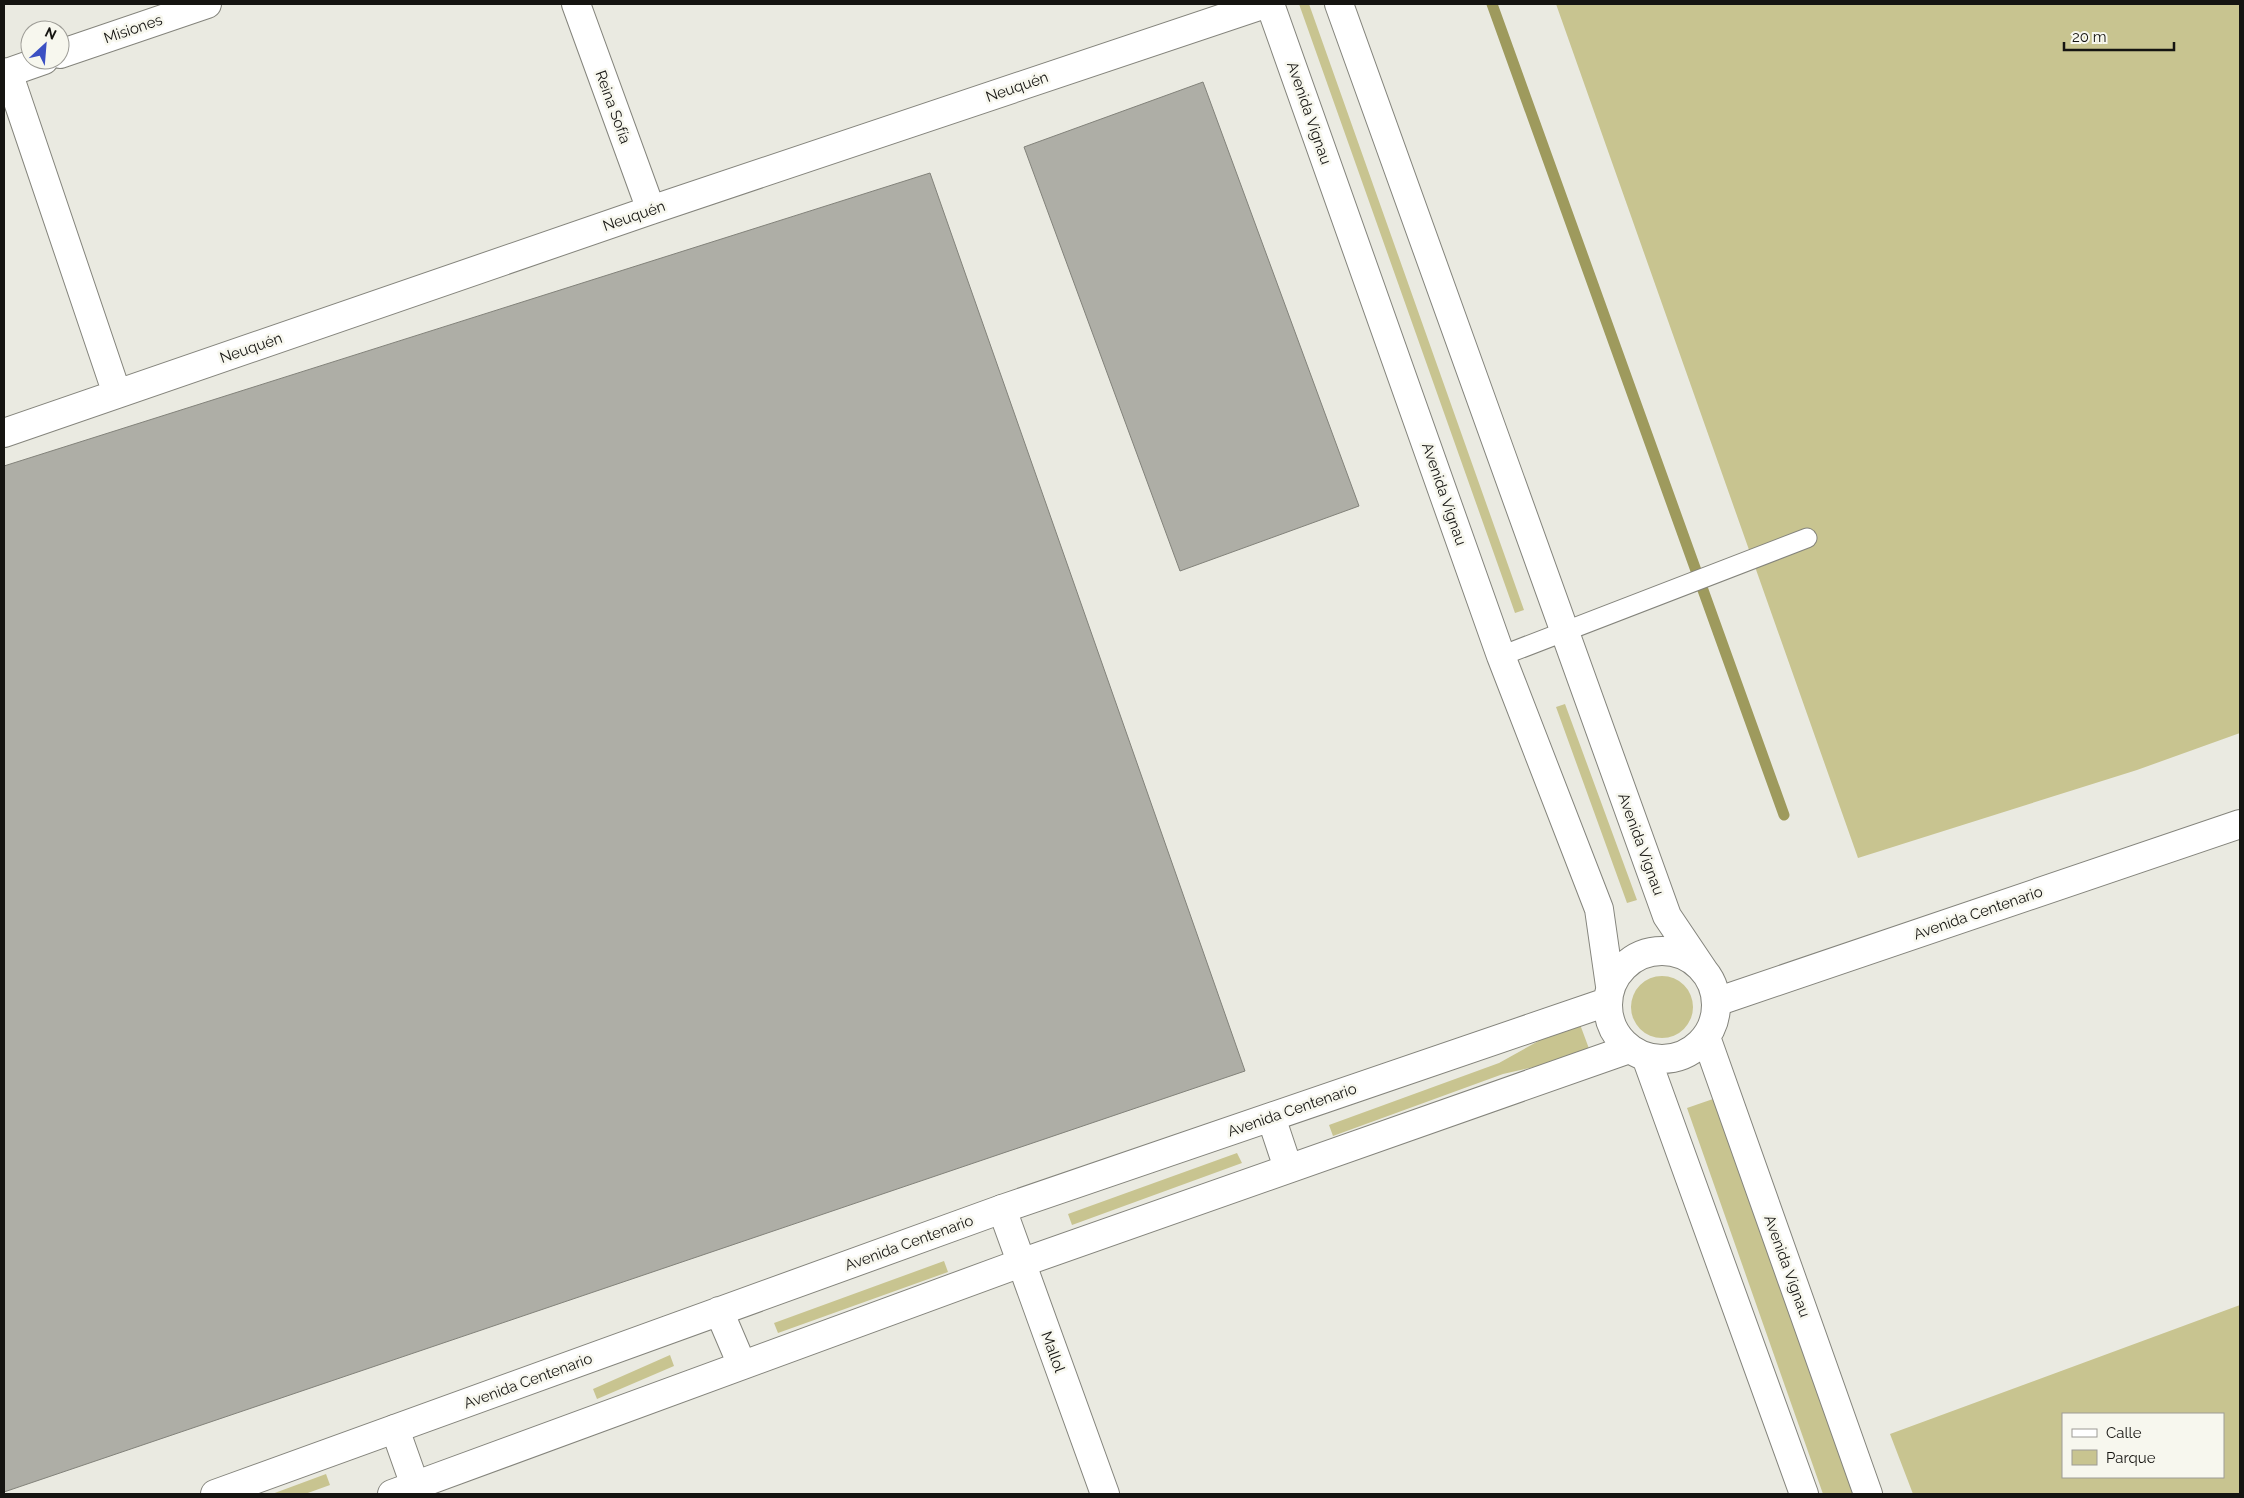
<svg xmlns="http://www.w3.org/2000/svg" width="2244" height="1498" font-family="Raleway,sans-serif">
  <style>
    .green { fill: #c8c490; fill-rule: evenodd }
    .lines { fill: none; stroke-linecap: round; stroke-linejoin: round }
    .stream { stroke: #9e9a5d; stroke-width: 11 }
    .building { fill: #aeaea6; stroke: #82827a }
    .lane-casing { stroke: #84847c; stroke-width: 21 }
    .street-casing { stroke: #84847c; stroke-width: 30 }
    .secondary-casing { stroke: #84847c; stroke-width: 30 }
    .lane { stroke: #fff; stroke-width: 19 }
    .street { stroke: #fff; stroke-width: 28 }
    .secondary { stroke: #fff; stroke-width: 28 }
    .labels { text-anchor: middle; stroke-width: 5; stroke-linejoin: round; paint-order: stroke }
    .street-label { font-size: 15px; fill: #151411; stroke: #f7f7ee }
  </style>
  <rect width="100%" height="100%" fill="#eaeae1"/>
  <path class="green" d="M1299 4H1309L1524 610 1515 613Z
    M1556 4H2240V733L2137 770 1858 858Z
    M1565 704 1637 900 1627 903 1556 707Z
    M1631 1007a31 31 0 1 1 62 0a31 31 0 1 1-62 0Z
    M1578 1019 1591 1054 1503 1074 1333 1136 1329 1125 1499 1063Z
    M1713 1099 1853 1494H1823L1687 1108Z
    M1237 1153 1242 1163 1072 1225 1068 1214Z
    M944 1261 948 1272 778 1333 774 1323Z
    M2240 1305V1494H1913L1890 1434ZM2063 1414H2223V1477H2063Z
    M670 1355 674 1366 597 1399 593 1389Z
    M326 1474 330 1485 305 1494H272Z"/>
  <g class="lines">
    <path class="stream" d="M1492 4 1784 815"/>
  </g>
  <path class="building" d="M1203 82 1359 506 1180 571 1024 147Z
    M930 173 1245 1071 4 1492V466Z"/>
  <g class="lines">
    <defs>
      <path id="lane" d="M1501 656 1807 538"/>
      <path id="street" d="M576 4 651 210
        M60 54 207 4
        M8 72 117 394
        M4 74 44 60
        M4 433 651 210 1265 4
        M1716 1002 2240 824
        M1002 1209 1105 1494
        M395 1429 418 1494"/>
      <path id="secondary" d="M1270 4 1501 656 1599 909 1610 986
        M1339 4 1667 916 1704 971
        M1608 1005a54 54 0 1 1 108 0a54 54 0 1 1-108 0Z
        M1706 1037 1868 1494
        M1646 1057 1804 1494
        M1271 1117 1288 1168
        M719 1311 742 1365
        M215 1494 1002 1209 1607 1002
        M392 1494 1021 1263 1629 1049"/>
    </defs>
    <use href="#lane" class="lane-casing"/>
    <use href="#street" class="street-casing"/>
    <use href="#secondary" class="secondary-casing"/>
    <use href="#lane" class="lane"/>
    <use href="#street" class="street"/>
    <use href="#secondary" class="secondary"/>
  </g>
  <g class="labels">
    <g class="street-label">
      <text transform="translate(133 29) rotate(-19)" y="5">Misiones</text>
      <text transform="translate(1017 87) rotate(-19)" y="5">Neuquén</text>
      <text transform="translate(613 107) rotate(70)" y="5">Reina Sofía</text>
      <text transform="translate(1309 113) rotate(71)" y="5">Avenida Vignau</text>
      <text transform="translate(634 216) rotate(-19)" y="5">Neuquén</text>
      <text transform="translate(251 348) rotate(-19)" y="5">Neuquén</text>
      <text transform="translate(1444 494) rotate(71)" y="5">Avenida Vignau</text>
      <text transform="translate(1641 844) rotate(70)" y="5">Avenida Vignau</text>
      <text transform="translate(1978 913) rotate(-19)" y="5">Avenida Centenario</text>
      <text transform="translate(1292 1110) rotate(-19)" y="5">Avenida Centenario</text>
      <text transform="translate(909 1243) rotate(-20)" y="5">Avenida Centenario</text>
      <text transform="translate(1787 1266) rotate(70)" y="5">Avenida Vignau</text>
      <text transform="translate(1053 1352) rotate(70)" y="5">Mallol</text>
      <text transform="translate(528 1381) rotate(-20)" y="5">Avenida Centenario</text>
    </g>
  </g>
  <rect width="2244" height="1498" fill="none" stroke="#151411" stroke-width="10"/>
  <rect x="2062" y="1413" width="162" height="65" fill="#f7f7ee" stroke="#9d9c96"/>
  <rect x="2072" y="1429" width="25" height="8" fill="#ffffff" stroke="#9d9c96"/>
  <text x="2106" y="1438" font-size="15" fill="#151411">Calle</text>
  <rect x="2072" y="1450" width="25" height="15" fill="#c8c490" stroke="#9d9c96"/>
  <text x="2106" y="1463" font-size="15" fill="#151411">Parque</text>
  <g transform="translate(45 45) rotate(26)"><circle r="24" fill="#f7f7ee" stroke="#9d9c96"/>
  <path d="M0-4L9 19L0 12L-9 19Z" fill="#3b50c3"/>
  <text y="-8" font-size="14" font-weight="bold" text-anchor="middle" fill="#151411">N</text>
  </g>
  <path d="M2064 42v8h110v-8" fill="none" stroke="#151411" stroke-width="2.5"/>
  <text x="2072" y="42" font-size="15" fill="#151411" stroke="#f7f7ee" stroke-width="4" paint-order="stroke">20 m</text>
</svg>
